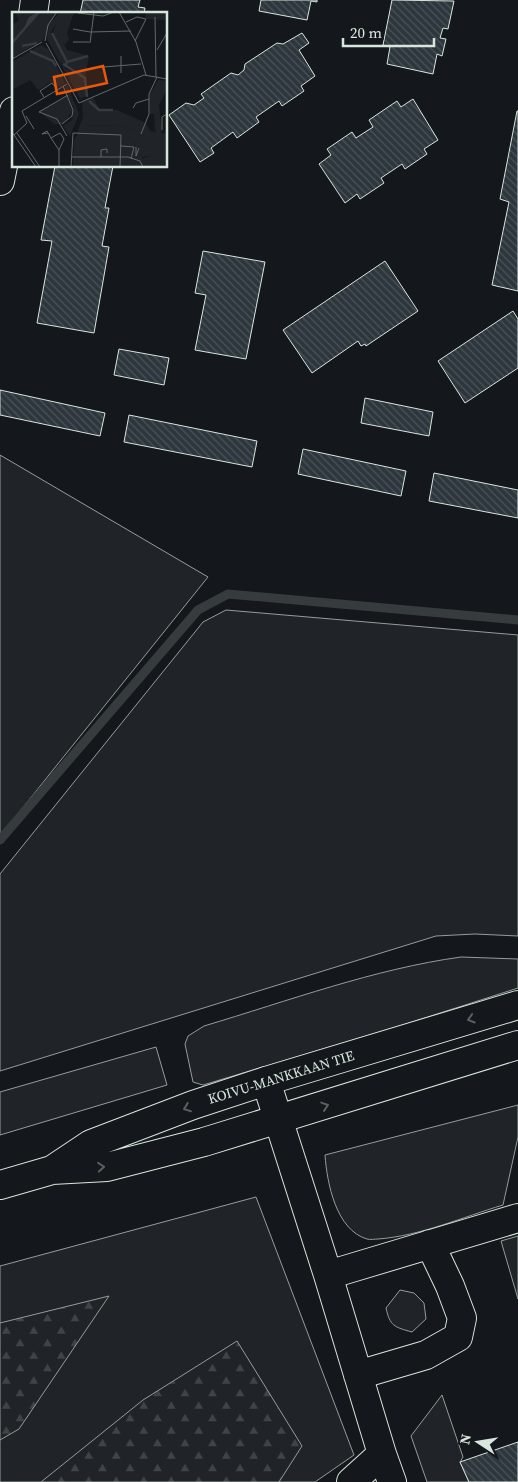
<svg xmlns="http://www.w3.org/2000/svg" width="518" height="1482" font-family="'Source Serif 4',serif">
  <style>
    .green { fill: #202428; stroke: #939e99 }
    .forest { fill: url(#forest-firs); stroke: #939e99 }
    .lines { fill: none; stroke-linecap: round; stroke-linejoin: round }
    .stream { stroke: #363b3e; stroke-width: 9 }
    .building { fill: url(#building-back-hatch); stroke: #d8e6dc }
    .minor-casing { stroke: #d8e6dc; stroke-width: 30 }
    .major-casing { stroke: #d8e6dc; stroke-width: 30 }
    .minor { stroke: #14181c; stroke-width: 28 }
    .major { stroke: #14181c; stroke-width: 28 }
    .oneway { stroke: #59605f }
    .labels { text-anchor: middle; stroke-width: 4; stroke-linejoin: round; paint-order: stroke }
    .street-label { font-size: 14px; fill: #d8e6dc; stroke: #14181c }
    .inset-river { fill: none; stroke: #363b3e; stroke-width: 2.5 }
    .inset-road { fill: none; stroke: #626a69; stroke-width: 1 }
    .view { fill: #e8590c; fill-opacity: 0.15; stroke: #e8590c; stroke-width: 2.5 }
    .inset-edge { fill: none; stroke: #d8e6dc; stroke-width: 2.5 }
  </style>
  <defs>
    <pattern id="forest-firs" width="22" height="20" patternUnits="userSpaceOnUse" patternTransform="scale(1.25)"><rect width="22" height="20" fill="#202428"/><path d="M5 1l3.5 6h-7zM16 11l3.5 6h-7z" fill="#404447"/></pattern>
    <pattern id="building-back-hatch" width="6" height="6" patternUnits="userSpaceOnUse" patternTransform="scale(1.25)"><rect width="6" height="6" fill="#2c363c"/><path d="M-1 5l2 2M0 0l6 6M5-1l2 2" fill="none" stroke="#4a5358"/></pattern>
  </defs>
  <rect width="100%" height="100%" fill="#14181c"/>
  <path class="green" d="M0 455 208 577 0 836Z
    M226 610 518 635V936L475 934 436 936 0 1071V874L203 622Z
    M461 957 518 959V988L406 1024 203 1085 193 1082 185 1044 188 1036 204 1026C288 1001 374 969 461 957Z
    M156 1047 167 1085 0 1135V1092Z
    M518 1105V1137L503 1205C463 1217 420 1236 378 1239 375 1239 370 1240 367 1239 336 1230 327 1183 325 1155Z
    M256 1197 354 1455 315 1482H0V1266Z
    M518 1236V1299L501 1241Z
    M400 1290 414 1293 424 1303 426 1319 412 1332C394 1327 390 1326 386 1308Z
    M442 1395 463 1457 460 1462 469 1482H427L411 1436Z"/>
  <path class="forest" d="M109 1296 19 1429 0 1440V1323Z
    M237 1341 302 1446 279 1482H41L143 1400Z"/>
  <g class="lines">
    <path class="stream" d="M0 840 198 610 228 594 518 620"/>
  </g>
  <path class="building" d="M83 0H140L138 7 145 8 144 14H80Z
    M261 0H317V2L311 1 307 20 259 11Z
    M392 0 454 1 448 29 443 28 440 38 446 39 442 56 437 54 433 74 387 64 390 47 383 45Z
    M302 33 309 43 299 50 315 76 301 86 304 91 282 106 279 101 256 117 259 122 237 138 233 132 211 148 214 153 200 162 169 115 186 103 194 105 204 98 201 94 231 73 238 75 244 70 245 64 277 43 283 44Z
    M413 99 438 140 424 149 427 154 405 169 402 164 381 178 384 183 360 199 357 194 345 203 319 164 331 155 327 149 352 132 356 138 373 127 369 120 397 101 401 107Z
    M517 111H518V291L492 285 509 202 500 199Z
    M55 166H113L105 208H109L102 246 109 247 94 333 37 323 52 241 41 240Z
    M203 251 265 262 246 359 195 350 206 295 195 293Z
    M385 261 418 311 366 346 365 344 361 346 358 341 312 373 283 330Z
    M513 311 518 319V368L465 403 438 361Z
    M119 349 169 358 164 385 114 375Z
    M0 390 105 413 100 436 0 415Z
    M365 398 433 412 429 436 361 423Z
    M129 415 257 441 252 467 124 442Z
    M303 449 406 471 401 496 298 474Z
    M434 473 518 490V518L429 501Z
    M518 1442V1482H469L460 1462Z"/>
  <g class="lines">
    <defs>
      <path id="minor" d="M33 14 35 0
        M0 181 14 111
        M266 1081 328 1275 382 1454 392 1482
        M328 1275 518 1218
        M358 1375 426 1355 458 1337 462 1318 450 1286 430 1244
        M351 1482 382 1454"/>
      <path id="major" d="M52 1170 91 1144 193 1105 266 1081 518 1005
        M0 1185 52 1170 107 1167 204 1142 518 1045"/>
    </defs>
    <use href="#minor" class="minor-casing"/>
    <use href="#major" class="major-casing"/>
    <use href="#minor" class="minor"/>
    <use href="#major" class="major"/>
  </g>
  <defs><path id="oneway-chevron" d="M-2-3.5L2.5 0L-2 3.5" fill="none" stroke-width="1.6" stroke-linecap="round" stroke-linejoin="round" transform="scale(1.25)"/></defs>
  <g class="oneway">
    <use href="#oneway-chevron" transform="translate(471 1019) rotate(163)"/>
    <use href="#oneway-chevron" transform="translate(325 1106) rotate(-18)"/>
    <use href="#oneway-chevron" transform="translate(187 1108) rotate(159)"/>
    <use href="#oneway-chevron" transform="translate(101 1167) rotate(-5)"/>
  </g>
  <g class="labels">
    <g class="street-label">
      <text transform="translate(281 1077) rotate(-17)" y="5">KOIVU-MANKKAAN TIE</text>
    </g>
  </g>
  <g transform="translate(12 12)">
    <rect width="155" height="155" fill="#14181c"/>
    <path d="M48 0 53 1 49 2H52L42 15 39 20 40 25 43 14 55 38 77 44 73 65 48 50 52 56 72 66 74 84 68 87 35 27 37 13ZM29 33 36 37 53 71 45 76 38 70 27 78 18 68 2 77 0 50ZM55 73 67 102 58 124 51 114 60 108 62 97 53 76ZM71 113 111 114 129 121 122 133 139 134V144L130 145 133 155H61L62 128Z" fill="#202428"/>
    <path d="M51 0H62L55 21 57 28 52 33 43 14ZM31 49 37 58 30 56 22 61 28 67 29 76 26 78 18 67 11 69 6 61ZM146 68 155 69V77L147 93 150 122 155 124 146 122 143 118 142 102H138L137 84ZM56 84 61 97 52 112H42L27 99Z" fill="#202428"/>
    <path d="M3 0H44L31 28 0 46V13L7 8ZM134 0H155V8L134 7ZM81 85 88 98H105L134 111 138 119 155 122V155H133L128 147 139 144V135L122 134 128 121 111 114 72 113 69 121H65L71 105 70 90Z" fill="#202428"/>
    <path class="inset-river" d="M14 15 18 6 25 2M40 21 55 50M0 31 27 0M10 34 25 31M18 39 41 49 44 54M51 52 73 66 75 85M53 55 55 50 76 44M77 89 87 98H101"/>
    <path class="inset-road" d="M107 0 124 30 134 63M66 1 91 4 102 0M143 5 144 65M114 10 125 5 134 7 123 29M61 17 78 20 119 19M33 29 36 13 45 0M61 30H77M34 31 67 91M78 31 82 0M145 38 155 21M109 44V61M0 47 30 30M79 56 129 52M32 85 28 79 40 71 45 77M67 91 132 63 155 67M121 96 124 91 137 87M14 104 22 117M50 112 60 104 61 98 51 74M150 118V105L155 102M0 120 24 155M5 121 28 155M36 121 30 122 35 119 39 126 47 138M61 121 109 123 108 155M129 122 137 102V82L145 65M2 123 15 111 10 99 55 72M55 124 45 107 27 100 56 83M39 126 48 121 52 127 47 138V155M109 134 122 135 119 147M124 135V144L127 136M59 145H116L128 149 131 155M89 145V138L95 137V141M59 155 61 121"/>
    <path class="view" d="M91 54 95 71 45 82 42 65Z"/>
    <rect width="155" height="155" class="inset-edge"/>
  </g>
  <g transform="translate(478 1442) rotate(282)" stroke="#14181c" stroke-width="4" paint-order="stroke">
  <path d="M0-4L9 19L0 12L-9 19Z" fill="#d8e6dc"/>
  <text y="-8" font-size="14" font-weight="bold" text-anchor="middle" fill="#d8e6dc">N</text>
  </g>
  <path d="M343 38v8h91v-8" fill="none" stroke="#d8e6dc" stroke-width="2.5"/>
  <text x="350" y="38" font-size="15" fill="#d8e6dc" stroke="#14181c" stroke-width="4" paint-order="stroke">20 m</text>
</svg>
